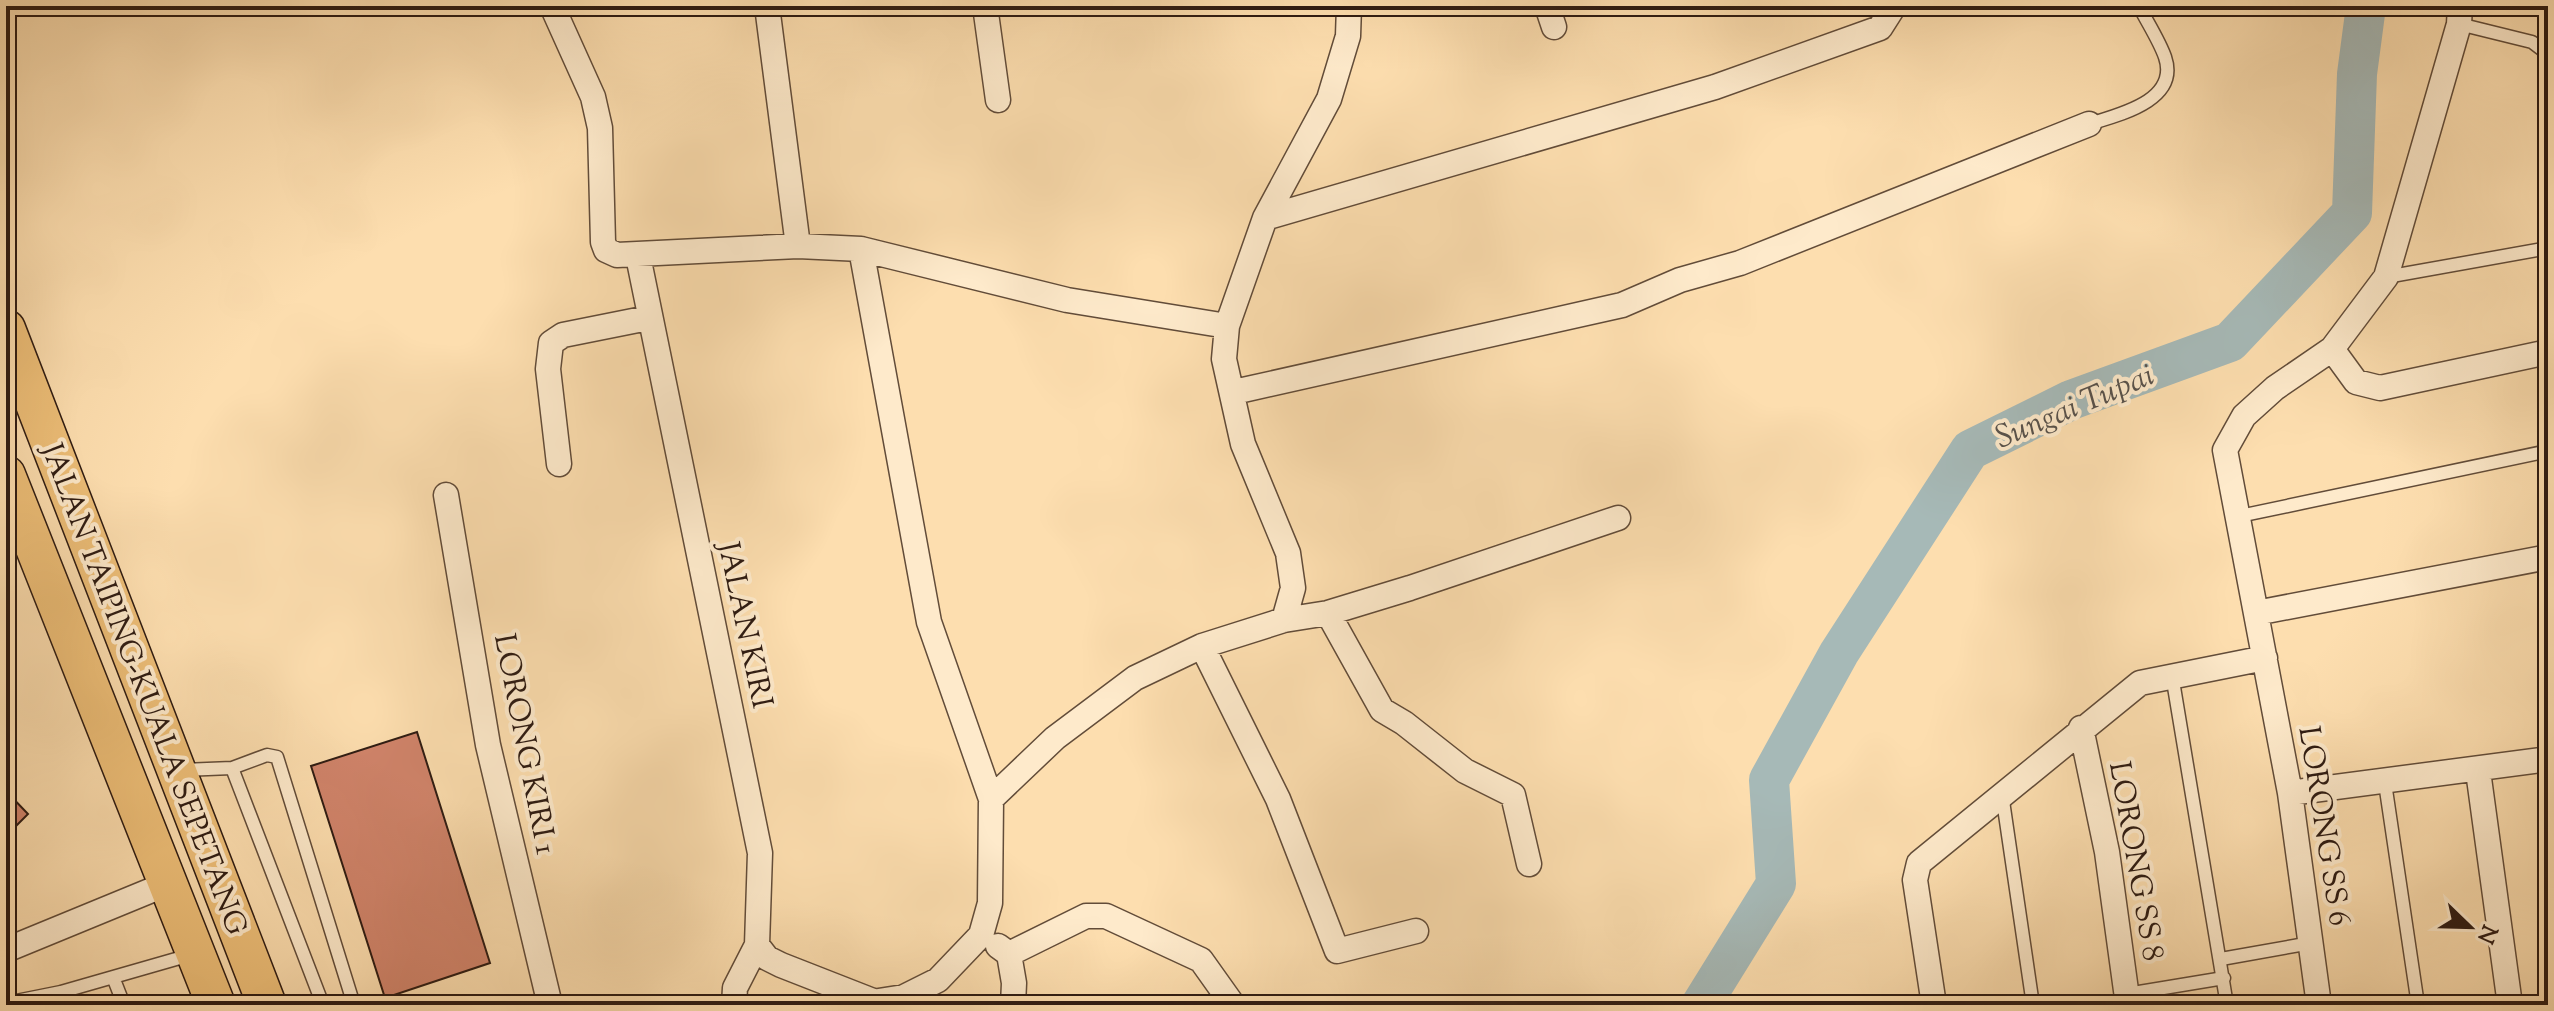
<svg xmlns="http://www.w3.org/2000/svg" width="2554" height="1011" font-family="'Sorts Mill Goudy',serif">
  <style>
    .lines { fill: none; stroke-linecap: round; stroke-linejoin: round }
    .river { stroke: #a6b9b7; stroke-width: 40 }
    .building { fill: #d1846b; stroke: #2e1b12; stroke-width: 2 }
    .lane-casing { stroke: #624c39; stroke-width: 15 }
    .street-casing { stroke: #624c39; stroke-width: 27 }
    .primary-casing { stroke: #2e1b12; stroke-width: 41 }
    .lane { stroke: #feeacb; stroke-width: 12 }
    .street { stroke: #feeacb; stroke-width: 24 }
    .primary { stroke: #eebf78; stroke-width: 38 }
    .labels { text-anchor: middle; stroke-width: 8; stroke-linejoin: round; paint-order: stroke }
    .street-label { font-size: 30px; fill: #2e1b12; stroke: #feeacb }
    .water-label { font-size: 32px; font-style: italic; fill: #58524c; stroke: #feeacb }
  </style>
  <rect width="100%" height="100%" fill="#fddeaf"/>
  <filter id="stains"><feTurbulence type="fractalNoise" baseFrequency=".0025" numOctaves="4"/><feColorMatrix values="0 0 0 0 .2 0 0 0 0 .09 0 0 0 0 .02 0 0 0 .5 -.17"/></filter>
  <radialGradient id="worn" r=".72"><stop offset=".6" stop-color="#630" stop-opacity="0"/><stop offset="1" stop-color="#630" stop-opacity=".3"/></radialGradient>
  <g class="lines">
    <path class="river" d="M1701 1005 1776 884 1769 780 1839 653 1970 450 2071 400 2230 342 2352 213 2357 74 2366 6"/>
  </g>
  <path class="building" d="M417 732 490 963 385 998 311 766Z
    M6 791 28 814 6 836Z"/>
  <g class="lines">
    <defs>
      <path id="lane" d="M2459 24 2532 42 2548 54
        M2089 124C2118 115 2180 101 2165 57 2159 40 2147 22 2139 6
        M2386 277 2548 248
        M2235 517 2548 451
        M2172 675 2227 1005
        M232 768 267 755 277 757 354 1005
        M183 770 232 768 323 1005
        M2385 783 2418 1005
        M2002 794 2033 1005
        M2221 959 2311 943
        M113 977 124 1005
        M61 992 190 955
        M2127 994 2224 978
        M6 1003 61 992 66 1005"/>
      <path id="street" d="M552 6 593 97 600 128 603 242 606 250 617 255 798 246 861 249 1067 300 1227 326
        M767 6 798 246
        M985 6 998 100
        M1547 6 1554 27
        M1265 218 1715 87 1880 28 1894 6
        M638 256 760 853 757 945 735 988 734 1005
        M2332 349 2356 382 2380 388 2548 352
        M1234 392 1622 305 1680 280 1740 263 2089 124
        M559 464 548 369 551 343 563 335 648 318
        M446 495 488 745 550 1005
        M1328 613 1382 710 1404 723 1465 771 1513 795 1529 864
        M2256 613 2548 557
        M1284 620 1293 588 1288 553 1243 444 1224 359 1227 326 1265 218 1329 99 1348 36 1349 6
        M1202 646 1278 799 1337 951 1416 931
        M2081 728 2107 852 2128 1005
        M2478 771 2510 1005
        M2290 793 2548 759
        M991 799 1055 738 1135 678 1202 646 1284 620 1328 613 1410 588 1618 518
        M757 945 767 958 781 965 873 1001
        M998 946 1009 954 1014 983 1013 1005
        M6 950 169 883
        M1009 954 1086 916H1106L1201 960 1233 1005
        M853 1005 904 997 938 980 981 935 990 903 991 799 929 622 861 249
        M1934 1005 1915 880 1919 863 2140 683 2265 658
        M2319 1005 2290 793 2225 450 2244 416 2275 388 2332 349 2386 277 2459 24 2460 6"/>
      <path id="primary" d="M6 329 267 1005
        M6 475 216 1005"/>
    </defs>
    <use href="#lane" class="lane-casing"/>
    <use href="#street" class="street-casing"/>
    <use href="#primary" class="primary-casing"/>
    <use href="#lane" class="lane"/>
    <use href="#street" class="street"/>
    <use href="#primary" class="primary"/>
  </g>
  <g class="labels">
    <g class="street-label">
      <text transform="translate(746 625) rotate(78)" y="10">JALAN KIRI</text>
      <text transform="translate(145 689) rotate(69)" y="10">JALAN TAIPING-KUALA SEPETANG</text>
      <text transform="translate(526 744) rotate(79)" y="10">LORONG KIRI 1</text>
      <text transform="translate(2325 826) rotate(81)" y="10">LORONG SS 6</text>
      <text transform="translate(2137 861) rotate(80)" y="10">LORONG SS 8</text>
    </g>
    <g class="water-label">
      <text transform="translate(2074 405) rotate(-23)" y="11">Sungai Tupai</text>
    </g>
  </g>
  <rect width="2554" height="1011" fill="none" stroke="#fddeaf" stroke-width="32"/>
  <rect x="8" y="8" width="2538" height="995" fill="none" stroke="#2e1b12" stroke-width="4"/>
  <rect x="16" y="16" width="2522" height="979" fill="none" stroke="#2e1b12" stroke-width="2"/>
  <g transform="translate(2470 927) rotate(113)" stroke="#feeacb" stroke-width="6" paint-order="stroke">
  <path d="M0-6L14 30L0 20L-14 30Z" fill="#2e1b12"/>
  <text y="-12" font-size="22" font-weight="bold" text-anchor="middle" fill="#2e1b12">N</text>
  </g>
  <rect width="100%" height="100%" filter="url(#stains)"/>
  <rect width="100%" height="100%" fill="url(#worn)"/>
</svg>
